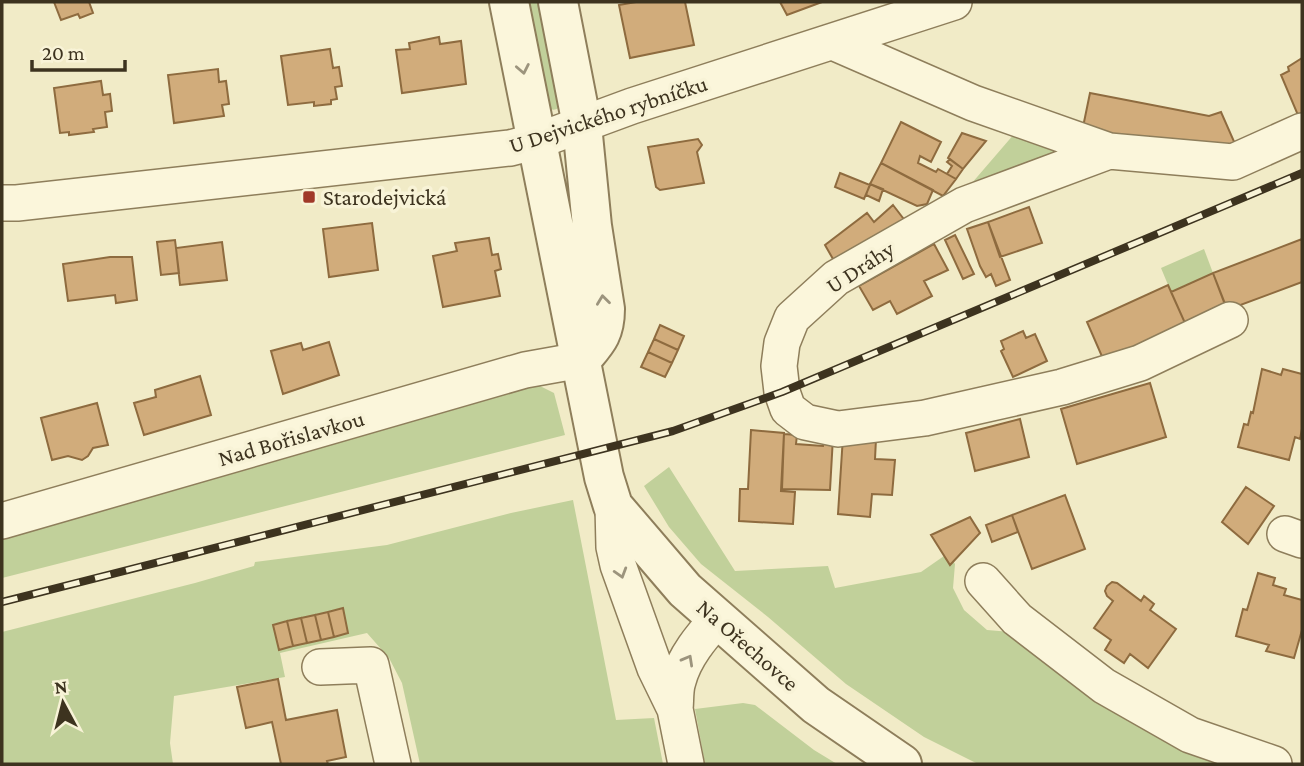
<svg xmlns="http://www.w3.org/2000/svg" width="1304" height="766" font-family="'Crimson Pro',serif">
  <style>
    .green { fill: #c1d09a; fill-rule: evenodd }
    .building { fill: #d1ac7b; stroke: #8e6b3f; stroke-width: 2 }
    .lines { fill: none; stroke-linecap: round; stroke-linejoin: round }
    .minor-casing { stroke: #8e7e5b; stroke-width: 38 }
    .tertiary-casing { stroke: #8e7e5b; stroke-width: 42 }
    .minor { stroke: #fbf6db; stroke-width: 35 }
    .tertiary { stroke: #fbf6db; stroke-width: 38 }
    .rail-casing { stroke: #3d331f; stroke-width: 8 }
    .rail { stroke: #f8f3d7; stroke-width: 5; stroke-dasharray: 16; stroke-linecap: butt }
    .oneway { stroke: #9c947d }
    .poi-dot { fill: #a03928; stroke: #f8f3d7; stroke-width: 2.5 }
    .labels { text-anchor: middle; stroke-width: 7; stroke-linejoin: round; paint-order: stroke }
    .street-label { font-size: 23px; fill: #3d331f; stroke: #f8f3d7 }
    .poi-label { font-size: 23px; fill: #3d331f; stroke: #f8f3d7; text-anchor: start }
  </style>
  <rect width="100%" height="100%" fill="#f1ebc7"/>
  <path class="green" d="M524 2H543L562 104C558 110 554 111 547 108Z
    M1015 133 1070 150 959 198Z
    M1204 249 1213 273 1171 292 1161 268Z
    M534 383 554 393 565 435 2 578V536Z
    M669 467 735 571 828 566 835 588 921 572 944 556 950 565 953 561 955 564 953 588 964 610 987 630 1011 632 1240 764H978L924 737 846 684 768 617 701 564 669 527 644 486Z
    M573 500 616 720 654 718 663 764H420L402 683 389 658 367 633 280 653 285 677 174 696 170 743 173 764H2V632L195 583 254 566 255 562 387 545 511 513ZM342 608 348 633 279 649 273 625Z
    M743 703 755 705 814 750 837 764H705L695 709Z"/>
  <path class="building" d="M54 2H89L93 13 80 18 78 14 61 20Z
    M636 2H685L694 45 630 58 619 5Z
    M780 2H822L787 15Z
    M439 37 440 44 461 41 466 84 402 93 396 50 410 49 409 43Z
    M330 49 333 68 339 67 342 86 335 87 337 99 331 100V104L314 106V102L288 105 281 56Z
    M1302 58V119L1300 120 1281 75 1289 71 1288 67Z
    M218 69 219 82 226 81 229 104 222 105 224 116 174 123 168 75Z
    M101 81 103 95 110 94 112 111 105 112 107 127 93 129 94 132 69 135V132L60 133 54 88Z
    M1090 93 1209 116 1221 112 1236 146 1115 135 1083 127Z
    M901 122 941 142 931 162 920 156 918 163 936 172 938 169 956 179 943 196 881 163Z
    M962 133 986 141 963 169 948 158Z
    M698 139 702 145 697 152 704 183 660 190 656 187 648 147Z
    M950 159 963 169 956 179 947 174 952 166 947 162Z
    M881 163 933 190 927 204 917 206 870 184Z
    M840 173 870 185 864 199 835 187Z
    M870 184 883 189 879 201 866 195Z
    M893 205 906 222 837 266 825 245 867 213 874 222Z
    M1029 207 1042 243 1000 257 988 222Z
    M988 222 1010 280 996 286 991 274 986 277 980 266 967 229Z
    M372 223 378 270 329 277 323 229Z
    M955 235 974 274 963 279 945 240Z
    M489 238 492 255 498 254 501 269 495 271 500 296 443 307 433 256 457 251 455 243Z
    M1302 239V282L1227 310 1213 273Z
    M175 240 179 273 161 275 157 242Z
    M222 242 227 280 180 285 176 248Z
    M934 244 948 270 924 281 932 296 897 314 890 301 873 310 859 286Z
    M110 257H132L137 300 116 303 115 295 68 301 63 264Z
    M1213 273 1229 314 1189 332 1171 292Z
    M1168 285 1189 332 1107 368 1087 322Z
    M660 325 684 336 678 350 654 339Z
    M1023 331 1026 338 1035 334 1047 361 1013 377 1001 351 1004 349 1001 341Z
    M654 339 678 350 672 363 648 352Z
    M329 342 339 375 283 394 271 351 301 343 303 350Z
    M648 352 672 363 665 377 641 367Z
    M1262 369 1281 375 1283 369 1302 374V429L1300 439 1295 437 1289 460 1238 447 1244 424 1248 425 1251 412 1253 413Z
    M200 376 211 415 144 435 134 403 156 397 155 390Z
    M1150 383 1166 437 1077 464 1061 409Z
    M97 403 108 445 93 448 88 456 82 460 68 456 52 460 41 418Z
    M1020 419 1029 457 975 471 966 433Z
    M751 430 784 433 781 491 795 492 793 524 739 521 740 489H748Z
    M784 434 797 435 796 444 823 446 824 437H833L830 490 782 489Z
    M843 436 876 439 875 459 895 460 892 495 872 494 870 517 838 514Z
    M1246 487 1274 506 1248 544 1222 522Z
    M1065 495 1085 549 1032 569 1012 515Z
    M1012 515 1018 532 992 542 986 525Z
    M970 517 980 533 950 565 931 535Z
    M1258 573 1275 578 1273 585 1286 589 1284 595 1302 600V630L1294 658 1266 651 1269 645 1236 636 1243 609 1247 610Z
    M1112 582 1117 583 1141 601 1144 596 1154 604 1150 610 1176 629 1148 668 1130 654 1124 663 1105 650 1111 640 1094 628 1113 601 1107 596 1105 591 1107 586Z
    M343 608 348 633 334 637 328 612Z
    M328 612 334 637 321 640 315 615Z
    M315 615 321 640 307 643 301 618Z
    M301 618 307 643 293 646 287 621Z
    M287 621 293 646 279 650 273 625Z
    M278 679 286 720 337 710 346 757 327 761 328 764H281L272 722 246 728 237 687Z"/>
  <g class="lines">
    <defs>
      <path id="minor" d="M833 42 973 103 1109 151
        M2 203H17L510 148 537 141 632 106 954 2
        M1230 320 1140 363 1062 387 925 418 838 429 805 422 788 409 782 392 779 366 782 343 792 318 836 278 964 205 1109 151 1233 162 1302 131
        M613 506 614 547 618 565 655 668 675 709 686 764
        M2 521 525 370 581 360
        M1285 534 1302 540
        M983 581 1017 619 1104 686 1190 735 1274 764
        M320 667 371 665 393 764
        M675 709C676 700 675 689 678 681 684 657 702 636 718 618"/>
      <path id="tertiary" d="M509 2 604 477 613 506 685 590 816 705 902 764
        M558 2 582 125 592 226 605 309C605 335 596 342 581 360"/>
    </defs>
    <use href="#minor" class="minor-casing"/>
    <use href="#tertiary" class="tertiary-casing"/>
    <use href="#minor" class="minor"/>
    <use href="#tertiary" class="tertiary"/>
    <defs>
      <path id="rail" d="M2 602 673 431 782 392 1302 173"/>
    </defs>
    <use href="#rail" class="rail-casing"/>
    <use href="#rail" class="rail"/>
  </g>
  <defs><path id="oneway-chevron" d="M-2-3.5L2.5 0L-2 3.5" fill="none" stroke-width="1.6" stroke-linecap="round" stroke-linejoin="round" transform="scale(1.75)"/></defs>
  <g class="oneway">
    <use href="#oneway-chevron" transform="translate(523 69) rotate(79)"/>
    <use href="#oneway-chevron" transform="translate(603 300) rotate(-97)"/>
    <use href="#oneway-chevron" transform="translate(621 573) rotate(73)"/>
    <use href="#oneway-chevron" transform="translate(688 660) rotate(-61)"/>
  </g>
  <rect class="poi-dot" x="302" y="190" width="14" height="14" rx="3.5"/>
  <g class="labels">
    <g class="street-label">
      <text transform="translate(608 114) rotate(-18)" y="8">U Dejvického rybníčku</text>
      <text transform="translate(860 267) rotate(-33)" y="8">U Dráhy</text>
      <text transform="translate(291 438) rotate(-16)" y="8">Nad Bořislavkou</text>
      <text transform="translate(748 645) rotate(41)" y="8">Na Ořechovce</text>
    </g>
    <g class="poi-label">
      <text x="323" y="205">Starodejvická</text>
    </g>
  </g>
  <rect width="1304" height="766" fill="none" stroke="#3d331f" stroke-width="7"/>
  <g transform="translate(63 703) rotate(353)" stroke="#f8f3d7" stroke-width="5" paint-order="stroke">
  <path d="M0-5L12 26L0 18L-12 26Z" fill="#3d331f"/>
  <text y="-10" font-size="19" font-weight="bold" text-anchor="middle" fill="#3d331f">N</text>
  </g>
  <path d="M32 60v10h93v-10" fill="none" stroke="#3d331f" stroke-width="3.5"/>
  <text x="42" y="60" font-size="21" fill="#3d331f" stroke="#f8f3d7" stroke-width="5" paint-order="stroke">20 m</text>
</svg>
